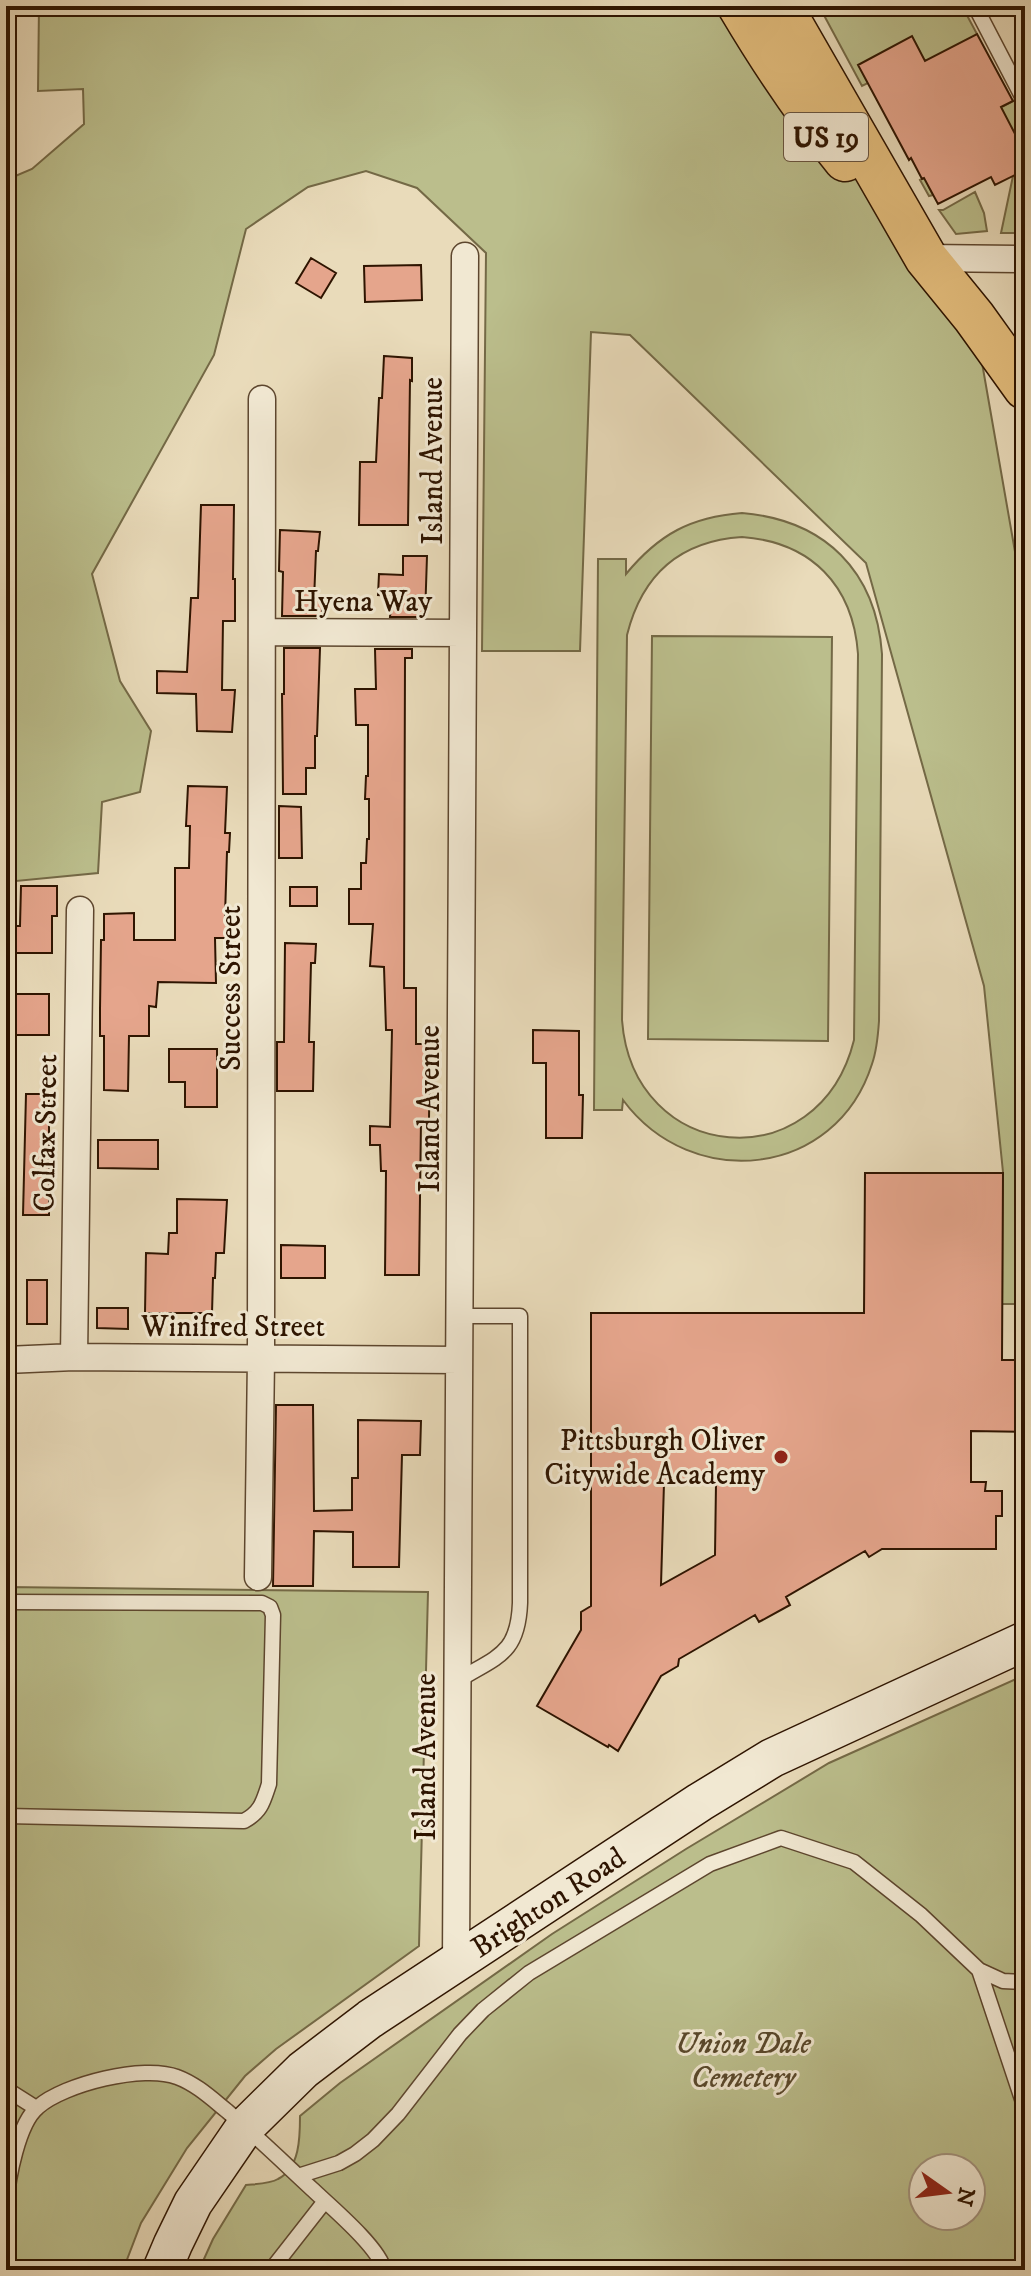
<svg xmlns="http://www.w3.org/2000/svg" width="1031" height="2276" font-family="'IM FELL DW Pica',serif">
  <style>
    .green { fill: #bbbe8c; stroke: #746946; stroke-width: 2; fill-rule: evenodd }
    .building { fill: #e5a58c; stroke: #2e1400; stroke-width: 2; fill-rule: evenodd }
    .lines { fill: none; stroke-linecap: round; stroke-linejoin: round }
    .lane-casing { stroke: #5d462e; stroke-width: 17 }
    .street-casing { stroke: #5d462e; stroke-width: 29 }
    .secondary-casing { stroke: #2e1400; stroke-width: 41 }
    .primary-casing { stroke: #2e1400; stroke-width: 45 }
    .lane { stroke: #f1e8d2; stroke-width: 14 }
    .street { stroke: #f1e8d2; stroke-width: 26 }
    .secondary { stroke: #f1e8d2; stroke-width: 38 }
    .primary { stroke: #e4be7d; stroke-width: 42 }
    .poi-dot { fill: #8f2418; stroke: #f1e8d2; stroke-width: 3 }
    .labels { text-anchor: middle; stroke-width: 6; stroke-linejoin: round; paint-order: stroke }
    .shield { fill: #f1e8d2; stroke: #68543f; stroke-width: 2 }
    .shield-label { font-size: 28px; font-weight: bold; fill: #2e1400 }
    .street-label { font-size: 30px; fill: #2e1400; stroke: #f1e8d2 }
    .poi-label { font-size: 30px; fill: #2e1400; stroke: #f1e8d2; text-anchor: end }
    .park-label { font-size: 30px; font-style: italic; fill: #58472a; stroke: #f1e8d2 }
  </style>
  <rect width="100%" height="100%" fill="#e9dbba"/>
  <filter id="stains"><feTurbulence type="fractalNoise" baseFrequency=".0025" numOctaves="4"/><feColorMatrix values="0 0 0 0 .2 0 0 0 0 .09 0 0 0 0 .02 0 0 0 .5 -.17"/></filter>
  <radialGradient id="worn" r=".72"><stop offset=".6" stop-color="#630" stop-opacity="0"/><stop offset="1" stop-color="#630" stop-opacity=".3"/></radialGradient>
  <path class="green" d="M39 6H231L255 15 308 6H739L974 317 1025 609V1304H1002L1003 1172 984 986 866 563 630 335 591 332 580 651H482L486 253 417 188 366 171 308 187 246 229 214 355 92 574 120 681 151 731 140 792 102 802 98 873 6 882V324L9 279 6 276V180L32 169 84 124 83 89 38 91Z
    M819 6H962L977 34 934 77 924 60 898 73 910 57 920 52 912 37 868 83 862 86Z
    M1015 100 1025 123V153L1016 136 928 185 933 195 929 196 920 180 962 158 992 112Z
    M1025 170V233H1001L1013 176Z
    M975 192 984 213 987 231 956 234 939 210H943Z
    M742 513C825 520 876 571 882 654L879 1021C878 1036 877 1050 872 1064 836 1178 692 1193 623 1100L622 1110H594L598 559H626V574C659 534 691 517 742 513ZM742 537C811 542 853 585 858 654L854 1040C819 1181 633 1165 622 1020L627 635C642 575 680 541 742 537Z
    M652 636 832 637 828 1041 648 1039Z
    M6 1587 428 1592 419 1946 276 2049 245 2076 187 2148 141 2223 123 2270H6Z
    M1025 1675V2270H199L213 2239 246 2185C255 2184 270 2184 278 2179 300 2168 300 2137 300 2116L340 2083 552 1934 686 1849 829 1763ZM923 2168H971V2216H923Z"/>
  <path class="building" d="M977 34 1013 101 1001 107 1025 153V170L995 185 991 177 938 204 924 178 922 179 911 158 909 160 858 65 912 36 925 61Z
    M311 258 336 273 321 298 296 283Z
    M421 265 422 300 365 302 364 266Z
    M384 356 412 358V381L410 380 408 525H359L360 462H376L379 398H382Z
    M201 505H234L233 579H235V621H223L222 690H235L232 732 197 731 196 694 157 693V671L187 672 191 598H198Z
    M280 530 320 532 318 551H316L314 600 322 601V616H282L283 572 279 571Z
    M403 556H427L425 617H390L392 596 378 595 379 574 403 575Z
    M284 648H320L317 736H315V768H306V794H283L282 694H284Z
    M375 649H412V658H405L404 988H416V1044H430L429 1119 421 1120 419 1275H385L386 1171H381L380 1145H370V1126L390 1127 392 1030H386L384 967 370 966 373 924H349V889H361V863H366L367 839H369V799H365L366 776H368V725H356L355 689H376Z
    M188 786 227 787 225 833H230L229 852H227L225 916H227V938H215L216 983 158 982 156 1007 149 1006V1036H129L128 1091 104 1090V1036H100V1009L101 940H104V914L134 913V940H175V868H189L190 826H186Z
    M279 806 301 807 302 858H279Z
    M21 886H57V916H52V953H15V926H20Z
    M290 887H317V906H290Z
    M285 943 316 944 315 963H311L309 1042H314L313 1091H277V1042H284Z
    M6 994H49V1035H6Z
    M533 1030 579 1031V1095H583L582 1138H546V1063H533Z
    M169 1049H217V1107H185V1082H169Z
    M26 1094H49V1215H23Z
    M98 1140H158V1169L98 1168Z
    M865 1173H1003L1002 1360H1025V1432L971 1431V1482H986L985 1491H1002V1516H996V1549H882L869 1557 865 1551 786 1597 790 1605 759 1622 755 1615 679 1659 678 1666 661 1676 618 1751 609 1745 608 1747 537 1706 581 1630V1612L591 1606V1313H864ZM664 1483H716L715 1555 661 1585Z
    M177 1199 227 1200 224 1253H216L215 1278H213L212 1313H145L146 1253 168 1254 169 1233H177Z
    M281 1245 325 1246V1278H281Z
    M27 1280H47V1324H27Z
    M97 1308H128V1329L97 1328Z
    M276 1405H313L314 1511 352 1510V1478H358V1420L421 1421 420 1455H402L399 1567H353V1532L314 1531 313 1586H273Z"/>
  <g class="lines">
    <defs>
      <path id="lane" d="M975 6 1025 102
        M6 1602 262 1603 270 1607 273 1615 269 1784C263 1802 261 1812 244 1821L6 1816
        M457 1681C497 1656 518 1655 520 1603V1316H459
        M979 1970 1025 2108
        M6 2089 36 2108
        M298 2176 339 2163 355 2154 373 2140 398 2114 460 2034 483 2010 529 1973 710 1864 781 1838 854 1862 921 1915 979 1970 1003 1981 1025 1982
        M6 2204C8 2179 18 2123 38 2107 64 2084 144 2064 177 2077 196 2084 211 2098 227 2111 256 2136 284 2163 312 2189 330 2206 380 2248 384 2270
        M271 2270 325 2201"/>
      <path id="street" d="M926 258 1025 259
        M262 632 463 633
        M74 1357 80 910
        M6 1360 74 1357 459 1360
        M258 1577 261 1358 262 399
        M456 1962 465 256"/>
      <path id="secondary" d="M162 2270 173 2244 193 2203 245 2127 303 2070 370 2019 700 1802 772 1758 1025 1641"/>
      <path id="primary" d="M739 6C771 60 805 111 845 160
        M781 6 926 258 974 317 1025 388"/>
    </defs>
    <use href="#lane" class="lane-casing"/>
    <use href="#street" class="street-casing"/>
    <use href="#secondary" class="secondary-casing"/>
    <use href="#primary" class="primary-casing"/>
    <use href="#lane" class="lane"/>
    <use href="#street" class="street"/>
    <use href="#secondary" class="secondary"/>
    <use href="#primary" class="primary"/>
  </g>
  <circle class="poi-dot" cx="781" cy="1457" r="8"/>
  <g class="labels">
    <rect class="shield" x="784" y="113" width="84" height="48" rx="6"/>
    <g class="shield-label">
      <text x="826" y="147">US 19</text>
    </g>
    <g class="street-label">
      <text transform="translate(432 461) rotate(-90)" y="10">Island Avenue</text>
      <text x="363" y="611">Hyena Way</text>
      <text transform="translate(230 988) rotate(-90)" y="10">Success Street</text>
      <text transform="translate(429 1109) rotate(-90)" y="10">Island Avenue</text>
      <text transform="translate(45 1133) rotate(-89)" y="10">Colfax Street</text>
      <text x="233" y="1336">Winifred Street</text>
      <text transform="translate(425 1757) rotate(-90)" y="10">Island Avenue</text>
      <text transform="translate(548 1902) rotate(-33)" y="10">Brighton Road</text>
    </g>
    <g class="poi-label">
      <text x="765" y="1450">Pittsburgh Oliver<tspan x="765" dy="34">Citywide Academy</tspan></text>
    </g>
    <g class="park-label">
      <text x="743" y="2053">Union Dale<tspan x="743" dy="34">Cemetery</tspan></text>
    </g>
  </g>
  <rect width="1031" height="2276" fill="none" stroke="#e9dbba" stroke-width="32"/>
  <rect x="8" y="8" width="1015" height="2260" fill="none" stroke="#2e1400" stroke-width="4"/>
  <rect x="16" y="16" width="999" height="2244" fill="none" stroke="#2e1400" stroke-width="2"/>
  <g transform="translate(947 2192) rotate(104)"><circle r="38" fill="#f1e8d2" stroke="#a3937e" stroke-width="2"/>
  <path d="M0-6L14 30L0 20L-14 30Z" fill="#8f2418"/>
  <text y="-12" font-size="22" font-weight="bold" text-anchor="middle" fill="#2e1400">N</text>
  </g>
  <rect width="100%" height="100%" filter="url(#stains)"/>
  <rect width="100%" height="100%" fill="url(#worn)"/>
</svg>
